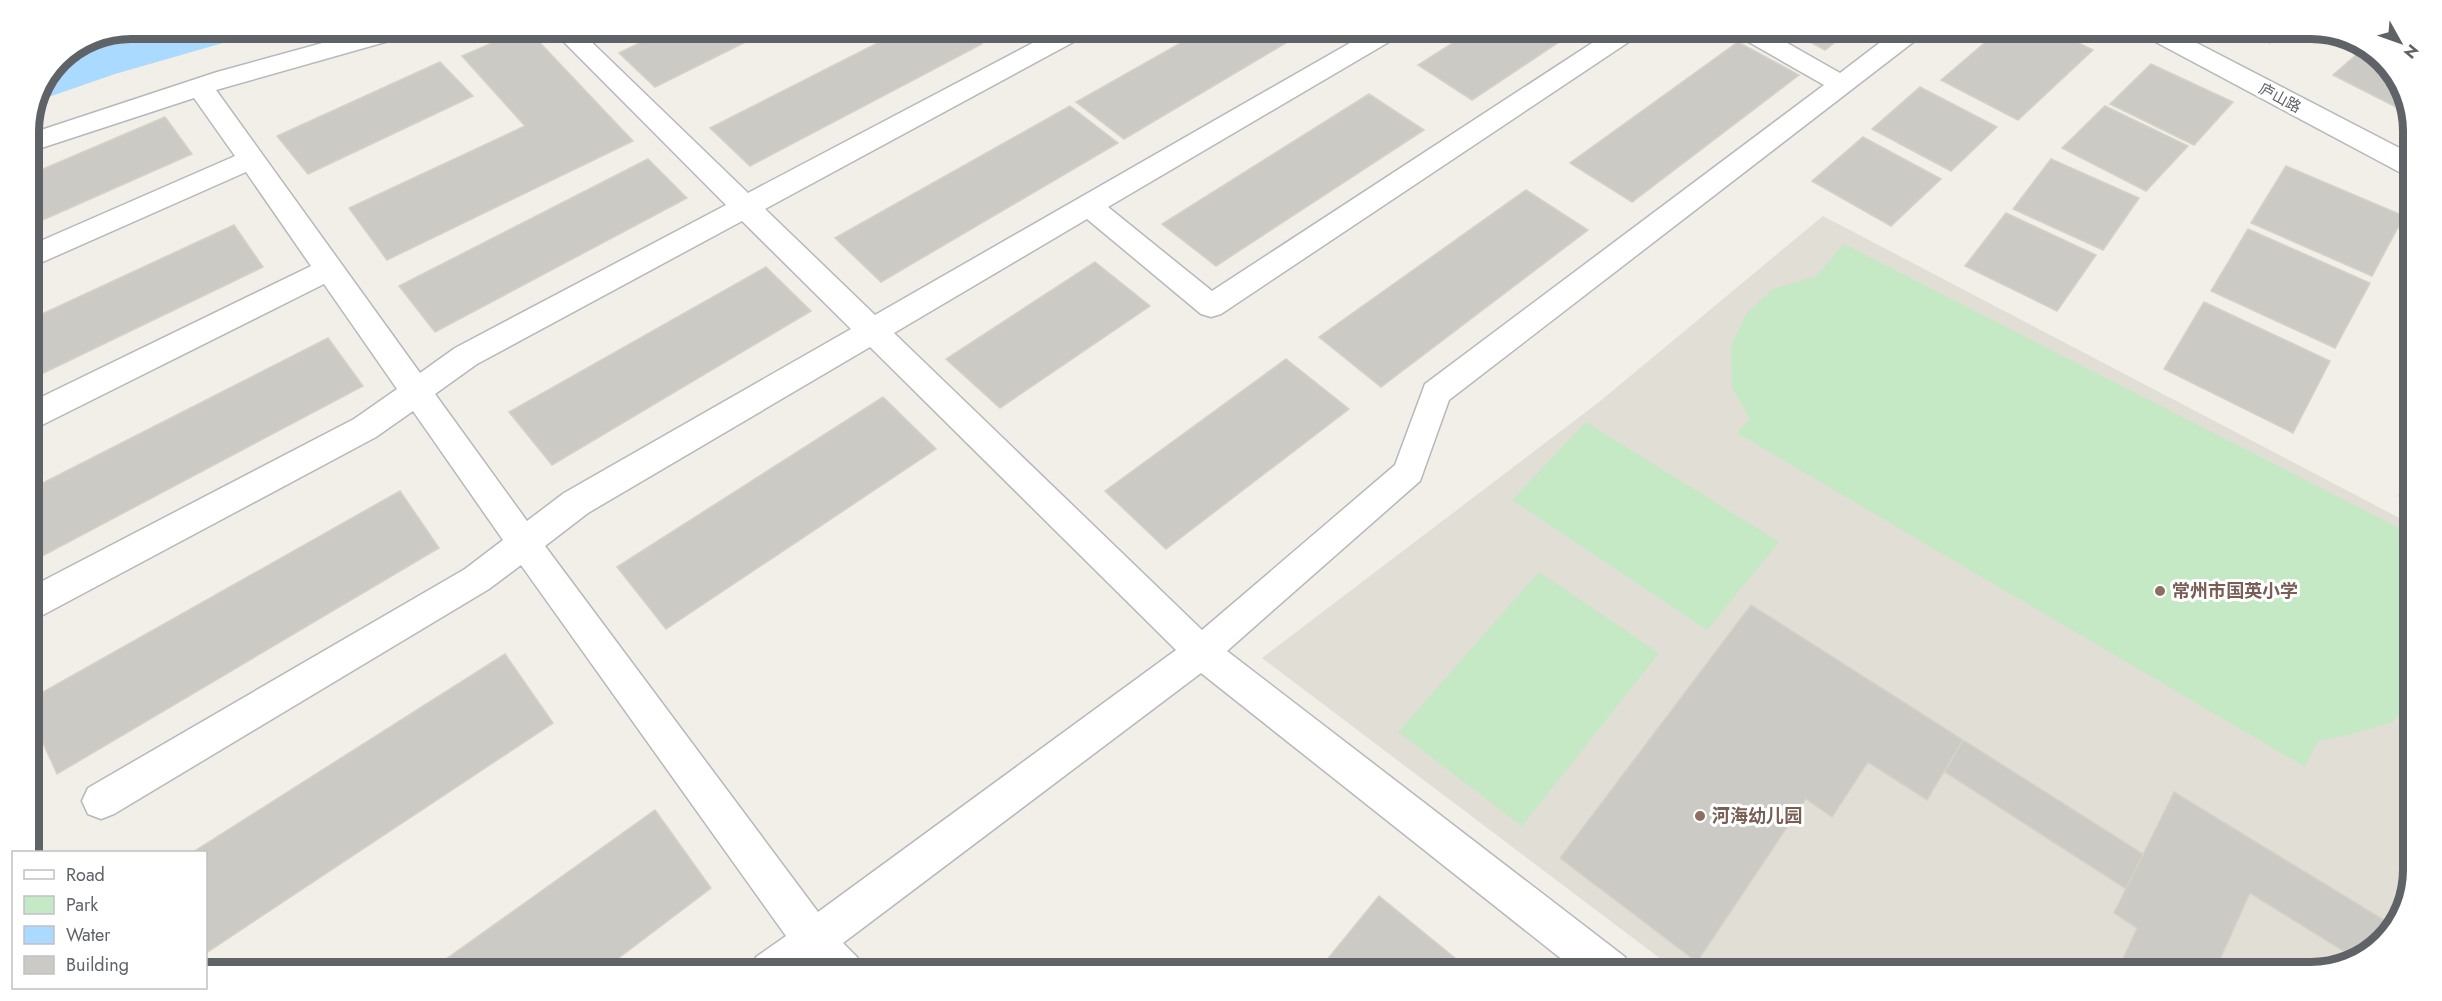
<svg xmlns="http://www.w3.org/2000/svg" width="2442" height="1001" font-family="Jost,'Noto Sans SC',sans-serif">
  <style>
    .education { fill: #e1ded6 }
    .green { fill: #c5e8c5 }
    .water { fill: #aadaff }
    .building { fill: #cccac5; stroke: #d6d1c6; stroke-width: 1.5 }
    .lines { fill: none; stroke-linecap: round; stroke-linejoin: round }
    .minor-casing { stroke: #b5b8bc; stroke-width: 3 }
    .minor { fill: #fff; fill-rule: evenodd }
    .education-dot { fill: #8d6e63; stroke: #fff; stroke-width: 2 }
    .labels { text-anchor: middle; stroke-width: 6; stroke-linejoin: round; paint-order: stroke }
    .far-street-label { font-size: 15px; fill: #5f6368; stroke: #fff }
    .education-label { font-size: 18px; font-weight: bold; fill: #785e54; stroke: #fff; text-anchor: start }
    .rim { fill: none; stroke: #5f6368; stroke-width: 8 }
  </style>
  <rect width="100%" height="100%" fill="#f1efe8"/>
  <path class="education" d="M1823 216 2409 523 2406 909 2368 955 2311 972H1678L1262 658 1599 402Z"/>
  <path class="green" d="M1844 244 2409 533 2408 702 2393 722 2352 734 2318 741 2305 767 1737 433 1750 419 1732 388 1731 346 1746 314 1773 289 1816 276Z
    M1586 422 1779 542 1707 630 1512 500Z
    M1539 572 1659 653 1522 826 1398 732Z"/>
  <path class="water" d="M133 29V28L272 29 115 74 40 100 59 58 83 43Z"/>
  <path class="building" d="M526 28 633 141 387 260 349 208 525 126 462 56Z
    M670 28H774L655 87 619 53Z
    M907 28H961L982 44 750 166 710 128Z
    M1207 28H1311L1124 139 1076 102Z
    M1476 28H1580L1472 100 1418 65Z
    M1785 28H1853L1825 50Z
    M2002 28H2048L2093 50 2018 120 1941 80Z
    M2242 28H2289L2270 43Z
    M1738 42 1799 75 1632 202 1570 163Z
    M2364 48 2396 74 2407 108 2404 111 2333 75Z
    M440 62 473 96 308 174 277 136Z
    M2151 64 2233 102 2194 145 2110 104Z
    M1920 87 1997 127 1951 171 1872 129Z
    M1369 94 1424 130 1216 266 1162 224Z
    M1070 106 1118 143 881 282 835 238Z
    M2105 106 2188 146 2146 191 2062 148Z
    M165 117 192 154 29 226V175Z
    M1863 137 1941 179 1891 226 1812 181Z
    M648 159 687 198 435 332 399 286Z
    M2051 159 2139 198 2103 250 2013 209Z
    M2286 166 2404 216 2372 276 2251 223Z
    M1526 190 1588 230 1381 387 1319 337Z
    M2006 213 2096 255 2057 311 1965 266Z
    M234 225 263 267 29 380V320Z
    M2248 229 2370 283 2335 348 2211 291Z
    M1095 262 1150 306 1000 408 946 359Z
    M766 267 811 311 552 465 509 412Z
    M2204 302 2330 361 2293 433 2164 369Z
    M328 338 363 386 29 563V490Z
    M1286 359 1349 409 1166 549 1105 491Z
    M883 397 936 449 666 629 617 567Z
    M2410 472V501L2399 496Z
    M400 491 439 548 57 774 29 712V700Z
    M1751 605 1963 740 1927 800 1868 762 1832 817 1806 799 1697 962 1560 858Z
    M505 654 553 723 206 953V852H193Z
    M1963 740 2143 854 2126 889 1945 772Z
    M2174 792 2392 925 2368 955 2356 959 2250 893 2216 968 2223 972H2117L2137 928 2114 913Z
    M655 810 711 888 600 972H428Z
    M1379 896 1472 972H1317Z"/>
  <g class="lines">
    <defs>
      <path id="minor" d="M377 28H420L417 33 216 90 420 373 455 348 726 205 550 28H577L748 193 1061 28H1093L1090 33 765 209 875 315 1376 28H1407L1404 33 1108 207 1212 291 1615 28H1645L1642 33 1221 314 1211 317 1201 314 1087 219 894 333 1202 630 1395 465 1425 384 1824 85 1733 33 1730 28H1761L1840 73 1899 28H1928L1925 33 1449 400 1420 481 1227 651 1625 957 1630 972H1578L1201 673 843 943 857 957 862 972H815L811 967 804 972H751L756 957 786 936 521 565 489 589 114 814 101 819 88 814 82 801 88 788 465 569 503 540 413 411 376 437 41 616 29 620V588L354 419 397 389 324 284 40 426 29 429V403L311 266 246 172 29 268V246L235 156 194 98 29 152V134L217 72ZM742 221 851 329 564 493 527 521 435 394 477 364ZM870 347 1176 650 818 912 545 546 588 513Z
        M2136 28H2168L2413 155V176L2403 174 2139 33Z"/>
    </defs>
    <use href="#minor" class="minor-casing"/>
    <use href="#minor" class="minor"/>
  </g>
  <g class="education-dot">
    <circle cx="2160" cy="591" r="6"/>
    <circle cx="1700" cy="816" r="6"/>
  </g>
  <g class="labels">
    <g class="far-street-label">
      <text transform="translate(2280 98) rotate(28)" y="5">庐山路</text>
    </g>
    <g class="education-label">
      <text x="2172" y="597">常州市国英小学</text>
      <text x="1712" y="822">河海幼儿园</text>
    </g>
  </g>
  <path d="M0 0H2442V1001H0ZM131 39H2311A92 92 0 0 1 2403 131V870A92 92 0 0 1 2311 962H131A92 92 0 0 1 39 870V131A92 92 0 0 1 131 39Z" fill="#fff" fill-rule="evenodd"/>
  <path class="rim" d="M131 39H2311A92 92 0 0 1 2403 131V870A92 92 0 0 1 2311 962H131A92 92 0 0 1 39 870V131A92 92 0 0 1 131 39Z"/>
  <rect x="12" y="851" width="195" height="138" fill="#ffffff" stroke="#bfc1c3" stroke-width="1.5"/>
  <rect x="24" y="870" width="30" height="9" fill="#ffffff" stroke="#bfc1c3" stroke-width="1.5"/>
  <text x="66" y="881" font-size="18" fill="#5f6368">Road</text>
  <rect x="24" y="896" width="30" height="18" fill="#c5e8c5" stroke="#bfc1c3" stroke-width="1.5"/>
  <text x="66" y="911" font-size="18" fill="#5f6368">Park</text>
  <rect x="24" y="926" width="30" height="18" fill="#aadaff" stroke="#bfc1c3" stroke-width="1.5"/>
  <text x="66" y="941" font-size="18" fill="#5f6368">Water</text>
  <rect x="24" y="956" width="30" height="18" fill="#cccac5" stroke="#bfc1c3" stroke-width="1.5"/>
  <text x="66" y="971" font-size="18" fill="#5f6368">Building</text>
  <g transform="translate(2400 42) rotate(130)" stroke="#ffffff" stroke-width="4.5" paint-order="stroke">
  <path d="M0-4.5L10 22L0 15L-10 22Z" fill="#5f6368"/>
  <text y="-9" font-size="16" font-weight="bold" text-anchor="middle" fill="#5f6368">N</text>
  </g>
</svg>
